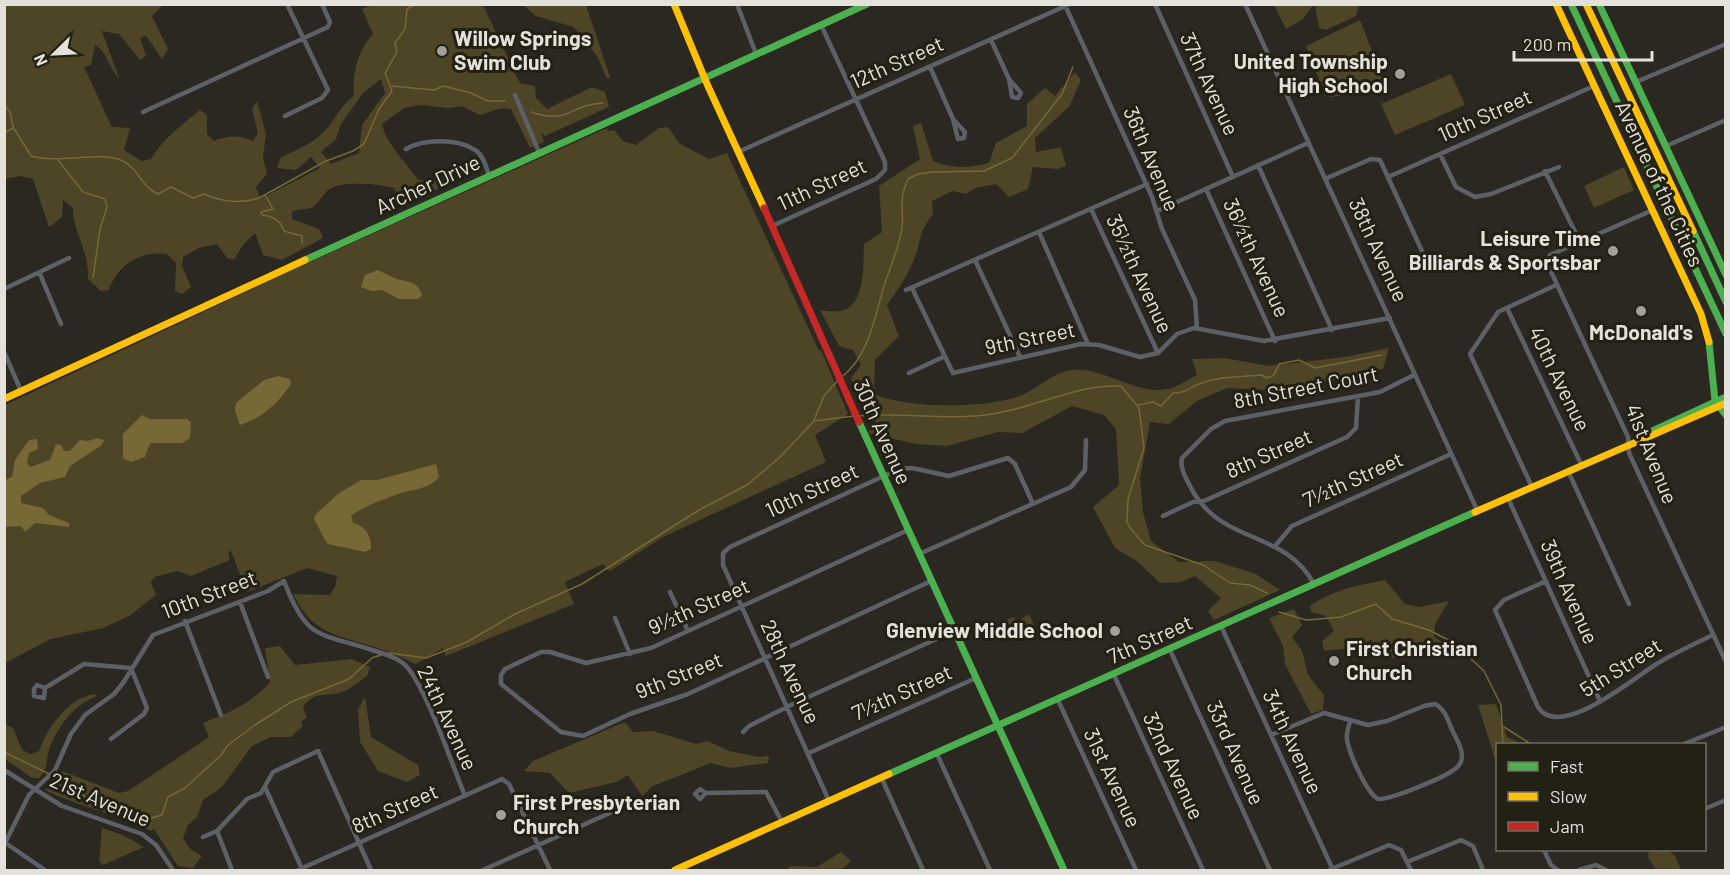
<svg xmlns="http://www.w3.org/2000/svg" width="1730" height="875" font-family="Barlow,sans-serif">
  <style>
    .green { fill: #4d4526; fill-rule: evenodd }
    .water { fill: #766935 }
    .lines { fill: none; stroke-linecap: round; stroke-linejoin: round }
    .stream { stroke: #766935; stroke-width: 1.5 }
    .street { stroke: #5d6067; stroke-width: 4.5 }
    .fast { stroke: #4caf50; stroke-width: 7 }
    .slow { stroke: #ffc107; stroke-width: 7 }
    .jam { stroke: #c62828; stroke-width: 7 }
    .poi-dot { fill: #a2a098; stroke: #232014; stroke-width: 2 }
    .labels { text-anchor: middle; stroke-width: 6; stroke-linejoin: round; paint-order: stroke }
    .poi-label { font-size: 21px; font-weight: bold; fill: #e3e1d9; stroke: #232014; text-anchor: start }
    .street-label { font-size: 21px; fill: #e3e1d9; stroke: #232014 }
  </style>
  <rect width="100%" height="100%" fill="#2a2820"/>
  <path class="green" d="M1359 4 1356 16 1326 30 1319 28 1315 5Z
    M4 5H179L162 6 152 16 168 49 162 59 146 36 140 38 146 56 140 60 119 34 102 31 119 78C108 67 108 53 95 45L91 65 84 67 112 127 130 128 124 150 142 161 151 159C164 137 181 126 200 110L207 115V134L214 141C227 135 240 135 253 141L258 133 252 109 257 101 266 134 263 158 267 174 256 187 260 199 320 168 311 157 296 170 277 168 281 157C298 150 318 141 329 126 338 114 341 105 354 96 352 74 357 51 373 34L362 9 371 5H483L520 83 535 86 536 98 547 109 592 87 605 92 609 107 545 136 541 133 544 142 530 148 511 109 502 108 480 115 462 106 449 108 420 105 404 108 382 124C386 144 406 162 418 180L449 179 452 183 403 203 394 188C379 184 341 180 328 190 323 195 318 203 312 208L292 211V219L319 229 323 238 282 260 263 255 255 233 243 245 234 260 227 258 217 244 199 248 183 257 182 266 191 287 182 294 175 291 176 263 167 254C140 251 118 264 109 290L101 291 88 279C89 249 73 233 73 208L63 200 62 217 49 227 33 179 20 176 5 179ZM381 79 385 93 362 125 359 153 331 164 321 152 336 139 341 124 363 93Z
    M523 5H586L610 77 607 79 597 56 574 27 536 16Z
    M1274 5H1313L1303 19 1286 29Z
    M1360 20 1384 81 1361 93 1330 97 1319 79 1306 46Z
    M1075 72 1081 80 1069 107 1035 138 1036 152 1061 147 1066 166 1057 169 1033 167 1028 189 1009 197 996 184 976 188 966 194 952 191 932 201 933 214C917 235 923 236 915 257 908 275 898 290 887 305L899 336 875 360 874 394C908 409 988 409 1022 395 1036 389 1051 375 1066 371 1101 363 1133 396 1168 389 1178 387 1188 379 1197 375L1192 359 1225 358 1268 366 1345 357 1389 348 1383 369 1341 380 1268 390 1227 388 1197 401 1169 424 1150 422 1140 479 1143 512 1151 541 1179 562 1215 561 1256 574 1280 590 1214 620 1208 611 1221 598 1195 576 1181 582 1160 583 1138 562 1115 548 1093 507 1119 485 1116 429 1104 415 1072 406 1022 433 998 432 947 446 917 444 868 433 881 412 861 402 851 378 861 365 853 350 839 346 820 310C826 311 834 312 840 311 866 307 863 264 864 244L882 232 879 186 920 159 913 126 921 123 933 161C954 169 968 168 989 163L996 143 1027 126V104L1045 88 1055 96Z
    M1451 74 1465 105 1395 135 1381 104Z
    M668 127 680 144 709 159 727 153 819 351 821 350 848 414 815 435 826 462 663 537 610 571 603 564 565 582 574 604 446 656 443 648 416 664C406 660 394 653 383 650 342 635 313 637 293 594L330 595 335 587 337 576 307 568 247 592 231 551 228 552 230 560 191 576 178 571 154 577 151 582 156 595 129 616 103 628 51 639 5 663V405L301 266 607 128 608 131 614 130 623 141 636 145 659 128Z
    M1624 167 1634 190 1594 208 1584 186Z
    M1385 580 1405 604 1419 607 1449 601 1435 624 1434 637 1455 650 1420 658H1386L1371 640 1350 648 1324 651 1322 641 1334 631 1326 616 1311 612 1310 606C1332 590 1358 585 1385 580Z
    M1294 609 1302 625 1292 637 1302 651 1308 675 1324 695 1323 710 1311 714 1285 664 1283 646 1269 618Z
    M1029 614 1034 625 1013 635 1006 633 1001 622 1014 617 1017 622Z
    M280 646 295 665 352 659 370 667 367 676C360 681 351 689 342 692 329 697 314 690 303 707L307 718 301 721 303 726 291 737H271L252 746 222 787 203 800 197 817 188 825 183 838 190 849 202 856 193 868 178 866 154 829 151 831C117 814 79 807 45 790L62 771 119 793 128 791 209 737 203 723C229 713 252 703 270 682L265 648Z
    M94 694 98 696C75 703 59 725 50 747 45 759 50 762 40 778H32L5 759V724L13 728 22 750 31 754 39 751C48 727 67 699 94 694Z
    M365 697 371 737 418 765 420 775 407 782 378 771 360 742 358 709Z
    M1496 704 1507 737 1522 744H1498L1497 765 1478 705Z
    M625 722 633 732 653 731 696 744 708 741 729 751 759 757 769 756 768 763 730 768 711 763 653 786 642 796 628 775 616 782 569 793 550 773 524 771 533 761Z
    M102 828 123 835 144 847 103 865 99 861Z
    M1649 850H1668L1675 856 1681 870H1656L1648 857Z
    M841 852 851 861 841 870H786L791 866 817 867Z"/>
  <path class="water" d="M378 270C383 272 387 275 392 277 404 283 418 279 422 295L418 299H399L382 290 372 291 361 287 365 275Z
    M278 376 290 379 291 384C279 402 262 419 240 425L235 411 236 403 264 380Z
    M142 415 150 419H187L191 422 190 438 182 443H150L145 457 131 462 123 458V434Z
    M97 438 104 440 102 445 70 466 65 477 40 483 21 496V503L43 508 49 515 69 523V527L35 523 25 532 21 526 5 527V480L12 477 15 460 29 440 37 439 38 449 29 453 27 462 30 467 50 460 56 444 61 445 64 451H70L80 440 88 441Z
    M436 464 439 477C427 491 409 489 393 496 378 501 363 507 351 516L353 523C365 525 372 537 371 549L365 552 328 544C324 540 318 525 314 519L316 514 338 494 361 480H377Z"/>
  <g class="lines">
    <path class="stream" d="M392 86 434 90 443 86 471 93 488 101H505
      M4 105 10 112 13 127 31 156C60 164 97 151 121 160 138 167 141 187 158 194L171 187 193 198 204 194C222 202 240 204 259 198L326 161 353 151 364 144 379 109 392 91 385 73 397 52 395 43 405 29 407 9 416 4
      M531 112C571 125 567 105 603 103
      M4 133 13 128
      M58 160 83 192 105 199 107 207 100 229 93 278
      M265 195 273 209 261 212 262 215C272 216 281 221 284 231L302 236V244
      M843 376C869 355 875 316 884 286 890 267 899 248 902 228 904 207 898 202 908 179L918 174 933 172 984 171 1012 158 1062 94 1073 67
      M1138 405 1153 402 1161 406 1173 393C1189 392 1186 389 1199 384 1219 376 1241 377 1261 375L1267 378 1274 375 1279 364 1299 360 1315 368 1382 355
      M859 416C904 412 947 421 992 414 1035 408 1076 384 1121 386L1139 408 1144 448 1128 499 1127 522 1130 528 1145 545 1203 565 1230 583 1250 585 1267 593
      M814 420 824 396 839 379
      M1279 612 1306 620
      M1307 620 1341 617 1376 604 1392 619 1429 630 1454 643 1484 671 1501 705 1503 744
      M389 653 426 658 467 642 515 614 582 584 699 510 747 485 780 457 814 421 854 416
      M1504 727 1531 744
      M4 752 68 783 90 801 130 817 144 820 162 815 168 797 185 788 221 755 228 745 255 725 291 702 349 679 372 658 381 655"/>
    <path class="street" d="M737 4 756 54
      M1155 4 1233 177
      M1245 4 1478 512
      M1065 5 1152 197 1162 229 1195 300 1197 328
      M991 40 1009 79 1021 93 1018 98 1012 97 1009 79
      M930 67 953 119 965 132 964 138 958 139 953 119
      M1636 82 1726 44
      M515 95 539 152
      M143 112 328 27 330 22 322 4
      M285 116 322 98 328 90 287 4
      M1666 146 1726 120
      M406 149C423 139 457 138 475 150 483 154 486 167 489 175
      M738 152 1070 4
      M1440 154 1456 187 1475 197 1491 194 1559 167
      M1258 165 1332 330
      M1545 171 1580 242
      M1388 177 1594 86
      M1327 178 1371 159 1380 160 1422 251
      M1206 189 1275 341
      M1091 209 1158 353
      M1653 210 1550 255 1547 263 1628 437 1629 453 1726 662
      M1157 211 1308 143
      M772 226 876 179 885 170V162L821 25
      M1039 232 1088 344
      M975 260 1020 357
      M40 274 61 324
      M912 288 953 373 1081 344 1099 345 1140 357 1158 353 1177 334 1194 328 1264 341 1390 318
      M4 289 69 258
      M906 290 1147 184
      M1507 308 1581 464
      M4 352 21 391
      M909 373 943 357
      M1568 471 1629 604
      M1532 487 1470 354 1498 312 1556 285
      M1508 498 1600 701
      M1163 516 1193 502 1204 501 1347 437 1356 428 1358 397
      M908 530 651 648 586 663 550 652H541L505 669 501 675V684L561 732 583 736 630 714 688 694 931 581
      M1275 546 1292 526 1451 454
      M919 554 1071 487 1085 470 1086 440
      M1546 581 1504 600 1495 610 1538 707C1559 741 1634 678 1655 665 1674 653 1694 644 1713 635
      M1314 584C1283 527 1219 547 1189 484 1184 475 1180 467 1182 458L1211 429 1225 421 1380 392 1414 375
      M670 592 688 631
      M240 602 268 677
      M615 618 630 654
      M185 621 221 715
      M1221 626 1333 870
      M1170 650 1270 870
      M1114 675 1203 870
      M45 688 44 698 34 696V689L37 685 45 688 84 664 131 668 147 708 144 714 111 739
      M1058 700 1136 870
      M743 732 749 726 795 703 954 631
      M1271 735 1324 713 1368 725 1387 721 1424 706 1435 704C1445 709 1448 720 1452 730 1457 740 1467 755 1459 765 1453 775 1390 800 1378 799 1366 792 1350 755 1347 740 1346 734 1348 728 1350 722
      M1684 744 1726 727
      M809 753 976 678
      M937 754 990 870
      M4 770 62 806 142 834 156 845 173 870
      M882 779 923 870
      M265 787 302 869
      M706 793 700 799 695 794 700 789 706 793 766 792 782 822
      M829 801 723 565V553L730 547 899 469 912 468 949 476 1008 458 1015 464 1033 504
      M1704 809 1726 800
      M217 831 232 870
      M203 837 217 831 247 799 261 793 273 772 318 751 371 870
      M4 842 45 870
      M4 845 29 795 55 770 71 734 85 715 114 694 123 683 153 635 268 591 284 581C307 642 319 632 375 651 385 654 396 657 404 664 424 681 453 767 465 796
      M1544 850 1551 865 1558 870
      M1407 862 1461 840 1473 846 1483 870
      M298 870 502 779 509 784 550 870
      M483 870 612 812
      M1329 870 1389 845 1401 850 1411 870
      M1579 870 1596 865 1606 870"/>
    <path class="fast" d="M1571 4 1726 334
      M1599 4 1726 275
      M1693 231 1726 302
      M305 260 867 4
      M1709 342 1715 401 1726 415
      M859 422 1064 870
      M1648 433 1726 397
      M889 774 1475 512"/>
    <path class="slow" d="M674 4 707 84 764 208
      M1556 4 1701 314 1709 342
      M1586 4 1693 231
      M4 399 305 260
      M1475 512 1726 403
      M675 870 889 774"/>
    <path class="jam" d="M764 208 859 422"/>
  </g>
  <g class="poi-dot">
    <circle cx="442" cy="51" r="6"/>
    <circle cx="1400" cy="74" r="6"/>
    <circle cx="1613" cy="251" r="6"/>
    <circle cx="1641" cy="311" r="6"/>
    <circle cx="1115" cy="631" r="6"/>
    <circle cx="1334" cy="661" r="6"/>
    <circle cx="501" cy="815" r="6"/>
  </g>
  <g class="labels">
    <g class="poi-label">
      <text x="454" y="46">Willow Springs<tspan x="454" dy="24">Swim Club</tspan></text>
      <text x="1388" y="69" text-anchor="end">United Township<tspan x="1388" dy="24">High School</tspan></text>
      <text x="1601" y="246" text-anchor="end">Leisure Time<tspan x="1601" dy="24">Billiards &amp; Sportsbar</tspan></text>
      <text x="1641" y="340" text-anchor="middle">McDonald's</text>
      <text x="1103" y="638" text-anchor="end">Glenview Middle School</text>
      <text x="1346" y="656">First Christian<tspan x="1346" dy="24">Church</tspan></text>
      <text x="513" y="810">First Presbyterian<tspan x="513" dy="24">Church</tspan></text>
    </g>
    <g class="street-label">
      <text transform="translate(897 63) rotate(-24)" y="7">12th Street</text>
      <text transform="translate(1209 84) rotate(65)" y="7">37th Avenue</text>
      <text transform="translate(1485 116) rotate(-24)" y="7">10th Street</text>
      <text transform="translate(1151 159) rotate(67)" y="7">36th Avenue</text>
      <text transform="translate(1659 184) rotate(65)" y="7">Avenue of the Cities</text>
      <text transform="translate(428 185) rotate(-25)" y="7">Archer Drive</text>
      <text transform="translate(822 185) rotate(-25)" y="7">11th Street</text>
      <text transform="translate(1378 250) rotate(65)" y="7">38th Avenue</text>
      <text transform="translate(1256 258) rotate(65)" y="7">36½th Avenue</text>
      <text transform="translate(1139 274) rotate(65)" y="7">35½th Avenue</text>
      <text transform="translate(1030 339) rotate(-12)" y="7">9th Street</text>
      <text transform="translate(1559 379) rotate(64)" y="7">40th Avenue</text>
      <text transform="translate(1306 388) rotate(-11)" y="7">8th Street Court</text>
      <text transform="translate(882 432) rotate(66)" y="7">30th Avenue</text>
      <text transform="translate(1269 454) rotate(-24)" y="7">8th Street</text>
      <text transform="translate(1651 454) rotate(68)" y="7">41st Avenue</text>
      <text transform="translate(1353 480) rotate(-24)" y="7">7½th Street</text>
      <text transform="translate(812 491) rotate(-25)" y="7">10th Street</text>
      <text transform="translate(1569 592) rotate(66)" y="7">39th Avenue</text>
      <text transform="translate(209 595) rotate(-21)" y="7">10th Street</text>
      <text transform="translate(699 607) rotate(-24)" y="7">9½th Street</text>
      <text transform="translate(1150 640) rotate(-24)" y="7">7th Street</text>
      <text transform="translate(1621 668) rotate(-32)" y="7">5th Street</text>
      <text transform="translate(790 672) rotate(65)" y="7">28th Avenue</text>
      <text transform="translate(679 676) rotate(-22)" y="7">9th Street</text>
      <text transform="translate(902 693) rotate(-24)" y="7">7½th Street</text>
      <text transform="translate(447 718) rotate(65)" y="7">24th Avenue</text>
      <text transform="translate(1292 742) rotate(65)" y="7">34th Avenue</text>
      <text transform="translate(1235 753) rotate(66)" y="7">33rd Avenue</text>
      <text transform="translate(1173 766) rotate(65)" y="7">32nd Avenue</text>
      <text transform="translate(1112 778) rotate(65)" y="7">31st Avenue</text>
      <text transform="translate(100 800) rotate(23)" y="7">21st Avenue</text>
      <text transform="translate(395 809) rotate(-24)" y="7">8th Street</text>
    </g>
  </g>
  <rect width="1730" height="875" fill="none" stroke="#e3e1d9" stroke-width="12"/>
  <rect x="1496" y="743" width="210" height="108" fill="#232014" stroke="#706d63" stroke-width="1.5"/>
  <rect x="1508" y="762" width="30" height="9" fill="#4caf50" stroke="#706d63" stroke-width="1.5"/>
  <text x="1550" y="773" font-size="18" fill="#e3e1d9">Fast</text>
  <rect x="1508" y="792" width="30" height="9" fill="#ffc107" stroke="#706d63" stroke-width="1.5"/>
  <text x="1550" y="803" font-size="18" fill="#e3e1d9">Slow</text>
  <rect x="1508" y="822" width="30" height="9" fill="#c62828" stroke="#706d63" stroke-width="1.5"/>
  <text x="1550" y="833" font-size="18" fill="#e3e1d9">Jam</text>
  <g transform="translate(54 54) rotate(246)" stroke="#232014" stroke-width="4.5" paint-order="stroke">
  <path d="M0-4.5L10 22L0 15L-10 22Z" fill="#e3e1d9"/>
  <text y="-9" font-size="16" font-weight="bold" text-anchor="middle" fill="#e3e1d9">N</text>
  </g>
  <path d="M1514 51v9h138v-9" fill="none" stroke="#e3e1d9" stroke-width="3"/>
  <text x="1523" y="51" font-size="18" fill="#e3e1d9" stroke="#232014" stroke-width="4.5" paint-order="stroke">200 m</text>
</svg>
